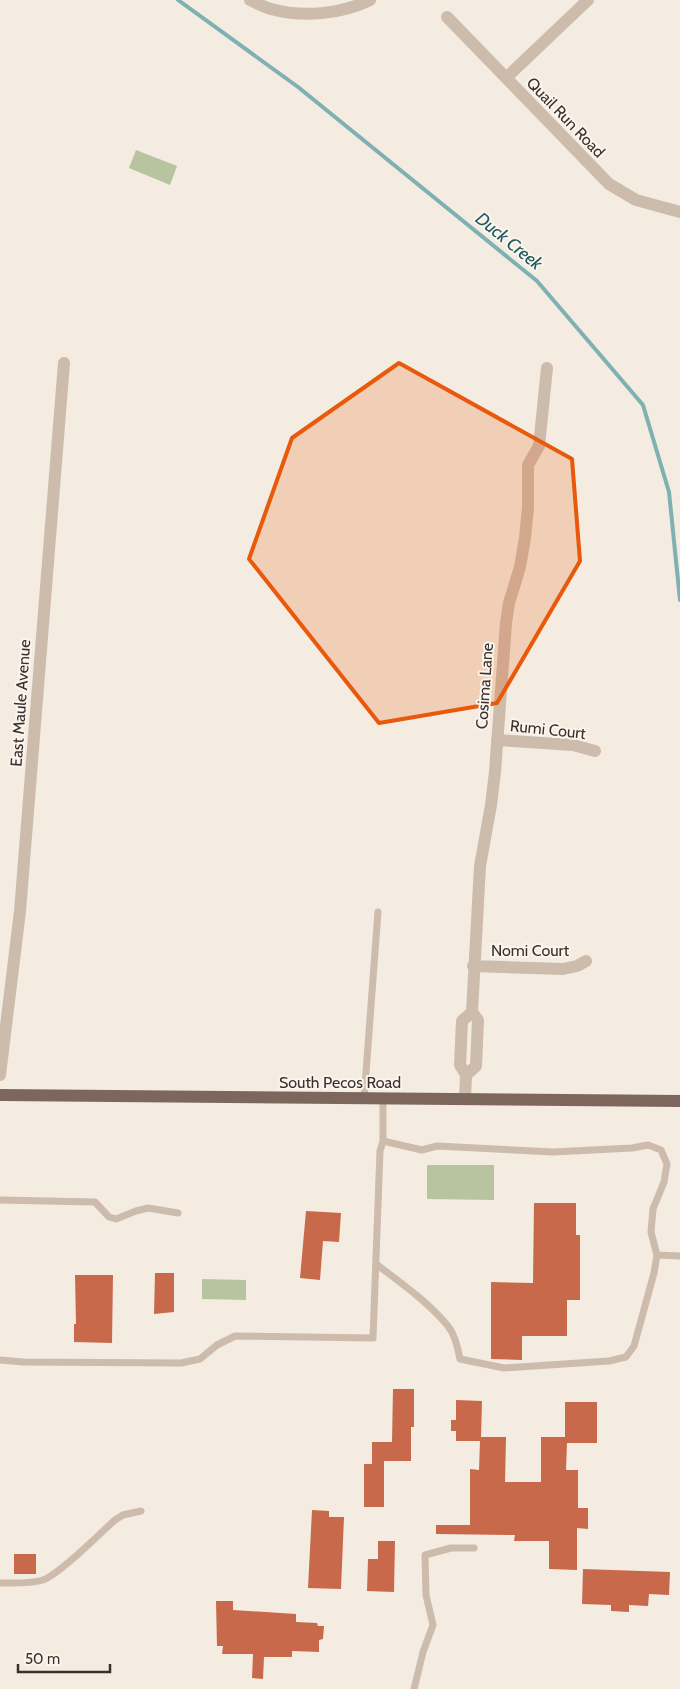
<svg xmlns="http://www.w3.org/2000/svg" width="680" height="1689" font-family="Cabin,sans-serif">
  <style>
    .green { fill: #b8c4a0 }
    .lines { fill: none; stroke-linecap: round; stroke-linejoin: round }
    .stream { stroke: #7fb0b2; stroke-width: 4 }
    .building { fill: #c8694b }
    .lane { stroke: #cdbbac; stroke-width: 7 }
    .street { stroke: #cdbbac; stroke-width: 12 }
    .primary { stroke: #7d675c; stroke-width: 12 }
    .marked { fill: #e8590c; fill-opacity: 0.2; stroke: #e8590c; stroke-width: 4; stroke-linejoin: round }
    .labels { text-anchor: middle; stroke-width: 4; stroke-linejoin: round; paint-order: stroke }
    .street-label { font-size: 16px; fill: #3b302b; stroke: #fbf5ee }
    .water-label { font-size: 18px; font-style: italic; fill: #1f5a5e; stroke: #fbf5ee }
  </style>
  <rect width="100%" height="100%" fill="#f4ebe1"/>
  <path class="green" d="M136 150 177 166 170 185 129 168Z
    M427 1165H494V1200L427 1199Z
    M202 1279 246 1280V1300L202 1299Z"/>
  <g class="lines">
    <path class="stream" d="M178 0 298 87 537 281 643 405 669 492 680 600"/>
  </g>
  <path class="building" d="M534 1203H576V1235H580V1300H567V1336H522V1360L491 1359V1282L533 1283Z
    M306 1211 341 1213 339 1242 323 1241 320 1280 300 1278Z
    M155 1273H174V1312L154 1314Z
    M75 1275H113L112 1343 74 1342V1324H76Z
    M393 1389H414V1427H411V1461H384V1507H364V1464H372V1442H392Z
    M456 1400 482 1401 481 1437H506L505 1482H541V1437H565V1402H597V1443H567L566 1470H578V1508H588V1529L577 1528V1570L549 1569V1541H514L515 1535 436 1534V1525H470V1469L479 1470 480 1441H456V1431H451V1420H456Z
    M312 1510 329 1511V1517H344L341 1589 308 1588Z
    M378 1541H395L394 1592 367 1591 368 1559H378Z
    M14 1554H36V1574H14Z
    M583 1569 670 1572 669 1595 649 1594 648 1606 629 1605V1612L611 1611V1605L582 1604Z
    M216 1601H233V1610L296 1614V1622L317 1623 318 1626H324L323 1639 319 1640V1652L292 1651V1657H264L263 1679 252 1678 253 1654H222L223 1646H217Z"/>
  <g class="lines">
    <path class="lane" d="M364 1099 378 912
      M0 1200 95 1202 109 1217 116 1219 136 1211 148 1208 178 1213
      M657 1255 680 1256
      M376 1264C401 1283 428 1302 448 1326 455 1335 458 1348 460 1359L504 1368 609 1361 626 1357 634 1346 654 1273 657 1255 651 1232 653 1209 664 1182 667 1164 661 1150 648 1145 632 1148 553 1152 437 1146 422 1150 383 1141
      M0 1360 23 1362 181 1363 200 1359 217 1345 235 1336 373 1338 380 1151 383 1141V1099
      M0 1583C14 1583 29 1584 43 1580 60 1574 99 1534 115 1520L123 1515 141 1511
      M414 1689 423 1652 433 1625 426 1595 425 1555 451 1548H474"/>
    <path class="street" d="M250 0C257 3 264 7 271 9 303 18 341 14 370 0
      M447 17 609 184 636 200 680 212
      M506 78 588 0
      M497 740 573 745 595 751
      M473 966 563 969 577 966 586 961
      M0 1075 20 911 64 363
      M466 1075 476 1066 478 1020 472 1012 480 866 491 805 495 772 506 623 509 603 520 567 525 538 528 508V465L539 446 547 368
      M465 1099 466 1075 460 1065 462 1021 472 1012"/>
    <path class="primary" d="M0 1095 680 1101"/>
  </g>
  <path class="marked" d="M399 363 572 459 580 561 497 703 379 723 249 559 292 438Z"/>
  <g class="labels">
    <g class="street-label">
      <text transform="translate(566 117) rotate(46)" y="6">Quail Run Road</text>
      <text transform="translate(484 686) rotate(-86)" y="6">Cosima Lane</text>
      <text transform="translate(20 703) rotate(-86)" y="6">East Maule Avenue</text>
      <text transform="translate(548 729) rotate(6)" y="6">Rumi Court</text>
      <text x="530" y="956">Nomi Court</text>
      <text x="340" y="1088">South Pecos Road</text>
    </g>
    <g class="water-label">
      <text transform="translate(509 241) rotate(39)" y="6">Duck Creek</text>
    </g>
  </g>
  <path d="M18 1664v8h92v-8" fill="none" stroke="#3b302b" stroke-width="2.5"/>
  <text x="25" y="1664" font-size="15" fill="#3b302b" stroke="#fbf5ee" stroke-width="4" paint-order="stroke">50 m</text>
</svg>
